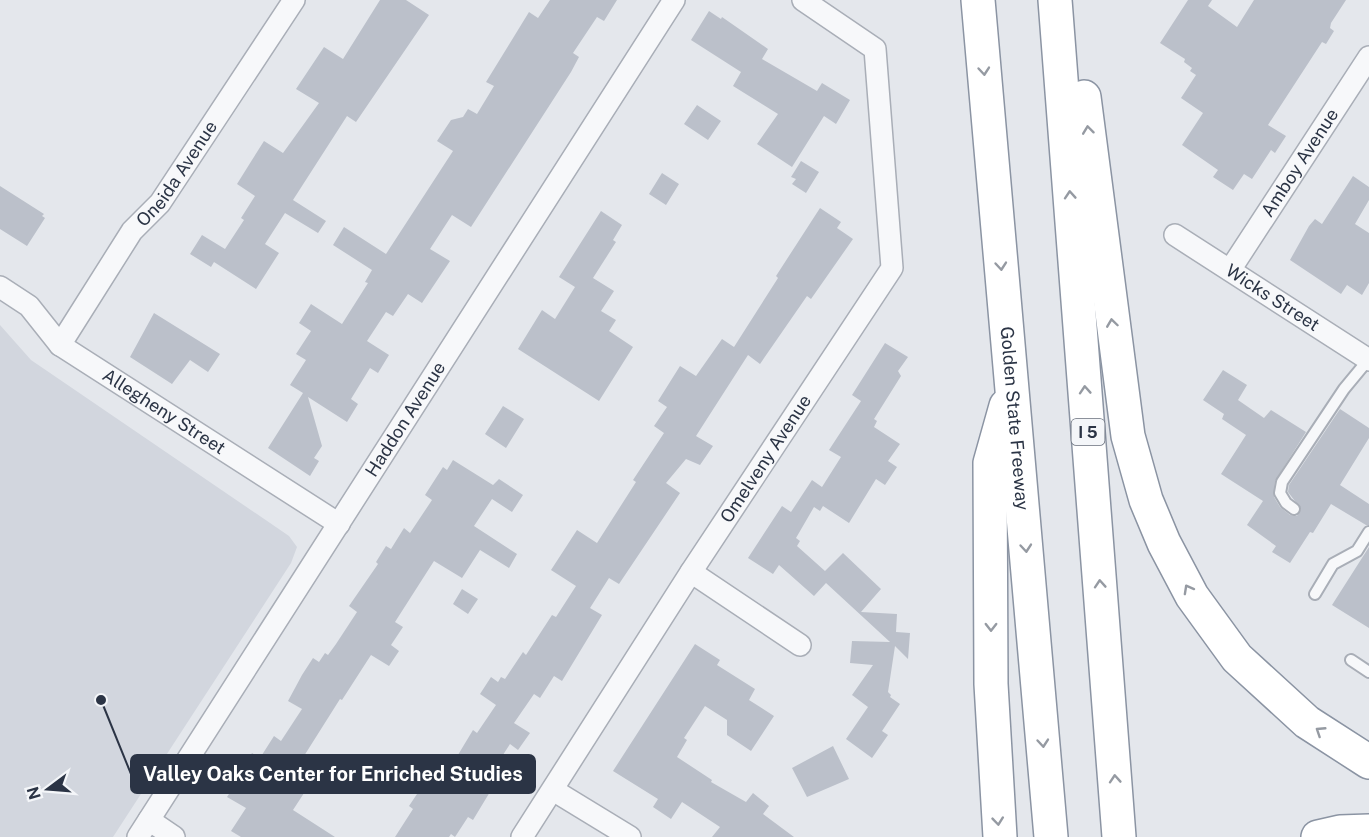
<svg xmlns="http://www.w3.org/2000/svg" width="1369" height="837" font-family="'Public Sans',sans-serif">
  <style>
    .built { fill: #d2d6de }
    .building { fill: #bbc0ca }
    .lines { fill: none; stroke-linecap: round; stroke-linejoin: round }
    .lane-casing { stroke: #a9aeb7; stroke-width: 14 }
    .street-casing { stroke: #a9aeb7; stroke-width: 24 }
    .highway-casing { stroke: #8b94a3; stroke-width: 36 }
    .lane { stroke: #f7f8fa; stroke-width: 10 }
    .street { stroke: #f7f8fa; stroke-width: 21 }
    .highway { stroke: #fff; stroke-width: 33 }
    .oneway { stroke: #959aa2 }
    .labels { text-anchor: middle; stroke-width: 4.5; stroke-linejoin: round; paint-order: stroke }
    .shield { fill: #f4f6f9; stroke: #676e7b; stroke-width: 1.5 }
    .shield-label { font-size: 16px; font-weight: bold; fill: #2b3445 }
    .street-label { font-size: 18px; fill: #2b3445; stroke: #f4f6f9 }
    .leader { fill: none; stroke: #2b3445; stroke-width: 2 }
    .callout-dot { fill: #2b3445; stroke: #f4f6f9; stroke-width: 2 }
    .callout { fill: #2b3445; stroke: #2b3445; stroke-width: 2 }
    .callout-label { font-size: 20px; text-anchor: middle; font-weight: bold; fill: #fff }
  </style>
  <rect width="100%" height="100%" fill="#e4e7ec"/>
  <path class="built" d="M0 325 31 360 289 536 297 547 291 563 113 837H0Z"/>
  <path class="building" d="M380 0H406L429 15 356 122 347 116 293 200 326 221 318 233 285 213 265 244 279 253 256 289 214 262 211 267 190 254 202 235 225 249 244 220 241 218 255 196 237 184 252 160 264 141 283 153 319 103 296 89 324 47 343 59Z
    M550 0H617L604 21 597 17 573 53 579 57 571 72 471 227 452 215 430 249 450 261 422 303 408 294 393 316 386 312 367 341 389 355 378 373 370 368 351 399 358 404 347 422 308 397 322 446 314 458 319 461 310 476 268 448 303 393 290 385 306 360 296 354 311 331 299 323 311 304 342 324 368 283 365 282 372 270 333 245 344 227 386 254 453 151 437 141 451 120 463 117 468 109 477 114 494 86 486 82 529 12 538 18Z
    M1188 0H1212L1208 6 1237 27 1254 0H1346L1331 23 1330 28 1334 31 1326 44 1322 42 1268 125 1286 136 1275 153 1271 150 1252 179 1244 174 1233 190 1213 177 1218 170 1182 145 1203 113 1181 98 1196 75 1190 71 1192 68 1184 62 1185 59 1160 43Z
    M709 11 721 19 722 17 768 49 762 59 817 91 822 83 850 100 836 124 824 116 792 167 757 144 778 114 733 86 741 72 691 40Z
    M697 105 721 121 708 140 684 124Z
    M801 161 819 172 806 193 792 184 796 179 791 177Z
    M662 173 679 184 666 205 649 194Z
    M1353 176 1369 187V200L1355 224 1369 233V283L1362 295 1347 285 1341 294 1290 260 1309 226 1315 219 1322 224Z
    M0 186 44 214 42 216 45 218 27 246 0 229Z
    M820 208 841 222 837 228 853 239 811 299 807 296 760 364 748 355 696 436 713 446 700 465 686 459 666 483 680 493 619 584 609 578 590 608 602 615 562 681 554 676 540 698 534 694 514 723 530 733 518 750 510 744 492 772 499 777 473 820 468 817 455 837 451 834 449 837H395L413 809 409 806 423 785 435 793 473 730 477 733 496 705 480 694 491 677 498 682 501 677 505 679 523 652 526 655 552 615 556 617 576 586 551 570 577 530 597 543 636 482 633 480 664 433 654 426 667 407 658 401 680 366 696 376 722 339 734 347 778 278 776 276Z
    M601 211 622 225 613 240 616 242 593 278 614 291 601 311 616 320 609 331 633 347 599 401 518 349 542 310 555 319 575 287 559 277Z
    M154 313 220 354 208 372 190 360 172 384 130 357Z
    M885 343 908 357 898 371 901 376 874 419 877 421 874 427 900 444 888 461 897 467 885 485 876 479 849 523 823 506 820 511 814 507 796 538 800 541 797 546 825 571 843 553 881 589 861 612 897 614 896 632 910 633 908 659 895 646 888 692 891 695 890 697 900 704 882 731 888 735 872 758 846 739 868 707 852 695 873 665 850 663 852 641 890 642 826 583 814 596 779 565 773 574 748 558 782 506 791 512 812 480 822 487 841 457 829 450 861 401 852 395Z
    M1223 370 1247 385 1238 400 1264 418 1271 410 1306 432 1275 481 1274 497 1280 507 1290 515 1297 516 1301 509 1288 492 1289 485 1340 409 1369 428V438L1340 485 1369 504V525H1366L1331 504 1313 533 1310 532 1290 563 1272 552 1276 546 1247 525 1263 501 1221 474 1246 435 1222 419 1224 414 1203 400Z
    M503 406 524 419 506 448 485 434Z
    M453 460 493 485 499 479 523 495 512 512 492 499 474 526 517 554 509 568 480 550 462 578 434 561 395 622 403 627 391 645 399 651 389 666 371 655 342 700 340 699 304 756 321 767 293 810 335 837H241L231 831 246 808 227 797 244 771 241 769 252 753 260 758 274 736 281 741 302 709 288 701 302 675 313 658 319 662 325 653 328 655 336 644 357 612 349 606 378 564 376 562 386 546 391 549 404 528 410 533 432 500 425 495 443 467 447 470Z
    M1369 547V628L1332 605Z
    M462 589 478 599 468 614 453 604Z
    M695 644 720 660 717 665 755 689 749 700 774 716 751 751 727 735V720L705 706 684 738 687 740 677 757 712 780 711 782 746 802 753 793 769 806 763 814 794 837H712L720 827 682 802 671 819 653 807 658 799 613 771Z
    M833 746 849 779 807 797 792 768Z"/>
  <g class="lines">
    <defs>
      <path id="lane" d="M1294 509 1286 503 1280 493 1282 482 1344 389 1368 360
        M1315 594 1333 564 1357 551 1369 532
        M1351 660 1369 672"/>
      <g id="street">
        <path id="s1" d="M1175 235 1369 360"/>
        <path id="s2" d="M1230 270 1369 57"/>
        <path id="s3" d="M0 287 29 306 60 345 339 524"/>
        <path id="s4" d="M60 345 132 231 160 203 294 0"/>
        <path d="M691 572 800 645"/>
        <path d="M553 790 630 837"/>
        <path d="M149 820 174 837"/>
        <path id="s5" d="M138 837 674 0"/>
        <path id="s6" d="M522 837 691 572 892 268 875 49 803 0"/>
      </g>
      <g id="highway">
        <path id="s7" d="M978 0 1051 837"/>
        <path d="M1055 0 1119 837"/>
        <path d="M1084 97 1128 436 1146 500 1164 543 1192 596 1237 658 1307 722 1369 762"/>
        <path d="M1000 837 991 684 990 463 1006 406"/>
        <path d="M1318 837 1340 832 1369 831"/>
      </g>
    </defs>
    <use href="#lane" class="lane-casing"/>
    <use href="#street" class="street-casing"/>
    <use href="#highway" class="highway-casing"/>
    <use href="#lane" class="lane"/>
    <use href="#street" class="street"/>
    <use href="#highway" class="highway"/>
  </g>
  <defs><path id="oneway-chevron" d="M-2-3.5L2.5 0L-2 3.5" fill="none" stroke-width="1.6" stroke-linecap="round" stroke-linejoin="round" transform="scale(1.5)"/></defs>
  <g class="oneway">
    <use href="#oneway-chevron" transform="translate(984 71) rotate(85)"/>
    <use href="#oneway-chevron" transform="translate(1088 130) rotate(-97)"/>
    <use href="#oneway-chevron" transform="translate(1070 195) rotate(-94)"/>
    <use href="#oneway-chevron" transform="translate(1001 266) rotate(85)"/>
    <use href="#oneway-chevron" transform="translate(1112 323) rotate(-98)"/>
    <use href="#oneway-chevron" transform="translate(1085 390) rotate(-94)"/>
    <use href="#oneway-chevron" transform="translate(1026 548) rotate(85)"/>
    <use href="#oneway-chevron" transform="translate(1100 584) rotate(-94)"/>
    <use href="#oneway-chevron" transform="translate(1188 589) rotate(-119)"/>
    <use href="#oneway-chevron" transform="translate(991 627) rotate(90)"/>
    <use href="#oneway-chevron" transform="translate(1320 731) rotate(-147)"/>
    <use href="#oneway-chevron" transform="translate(1043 743) rotate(85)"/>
    <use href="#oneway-chevron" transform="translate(1115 779) rotate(-94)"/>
    <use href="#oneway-chevron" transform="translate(998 821) rotate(84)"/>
  </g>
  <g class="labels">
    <rect class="shield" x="1071.5" y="419" width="33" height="26" rx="4.5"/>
    <g class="shield-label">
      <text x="1088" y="438">I 5</text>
    </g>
    <g class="street-label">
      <text dy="6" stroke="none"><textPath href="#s2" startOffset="128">Amboy Avenue</textPath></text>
      <text dy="6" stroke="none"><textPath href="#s4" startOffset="208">Oneida Avenue</textPath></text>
      <text dy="6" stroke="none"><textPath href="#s1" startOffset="116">Wicks Street</textPath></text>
      <text dy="6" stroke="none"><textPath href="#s3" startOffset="208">Allegheny Street</textPath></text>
      <text dy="6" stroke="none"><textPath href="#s5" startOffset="496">Haddon Avenue</textPath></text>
      <text dy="6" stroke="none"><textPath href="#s7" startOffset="420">Golden State Freeway</textPath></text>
      <text dy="6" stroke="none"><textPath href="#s6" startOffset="450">Omelveny Avenue</textPath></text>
    </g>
  </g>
  <path class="leader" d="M101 700L131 774"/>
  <circle class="callout-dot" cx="101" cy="700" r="6"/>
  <rect class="callout" x="131" y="755" width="404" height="38" rx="6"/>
  <g class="callout-label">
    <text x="333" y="781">Valley Oaks Center for Enriched Studies</text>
  </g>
  <g transform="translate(48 789) rotate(254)" stroke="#f4f6f9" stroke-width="4.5" paint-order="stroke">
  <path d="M0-4.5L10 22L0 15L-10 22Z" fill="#2b3445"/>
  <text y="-9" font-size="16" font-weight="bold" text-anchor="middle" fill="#2b3445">N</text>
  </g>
</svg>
